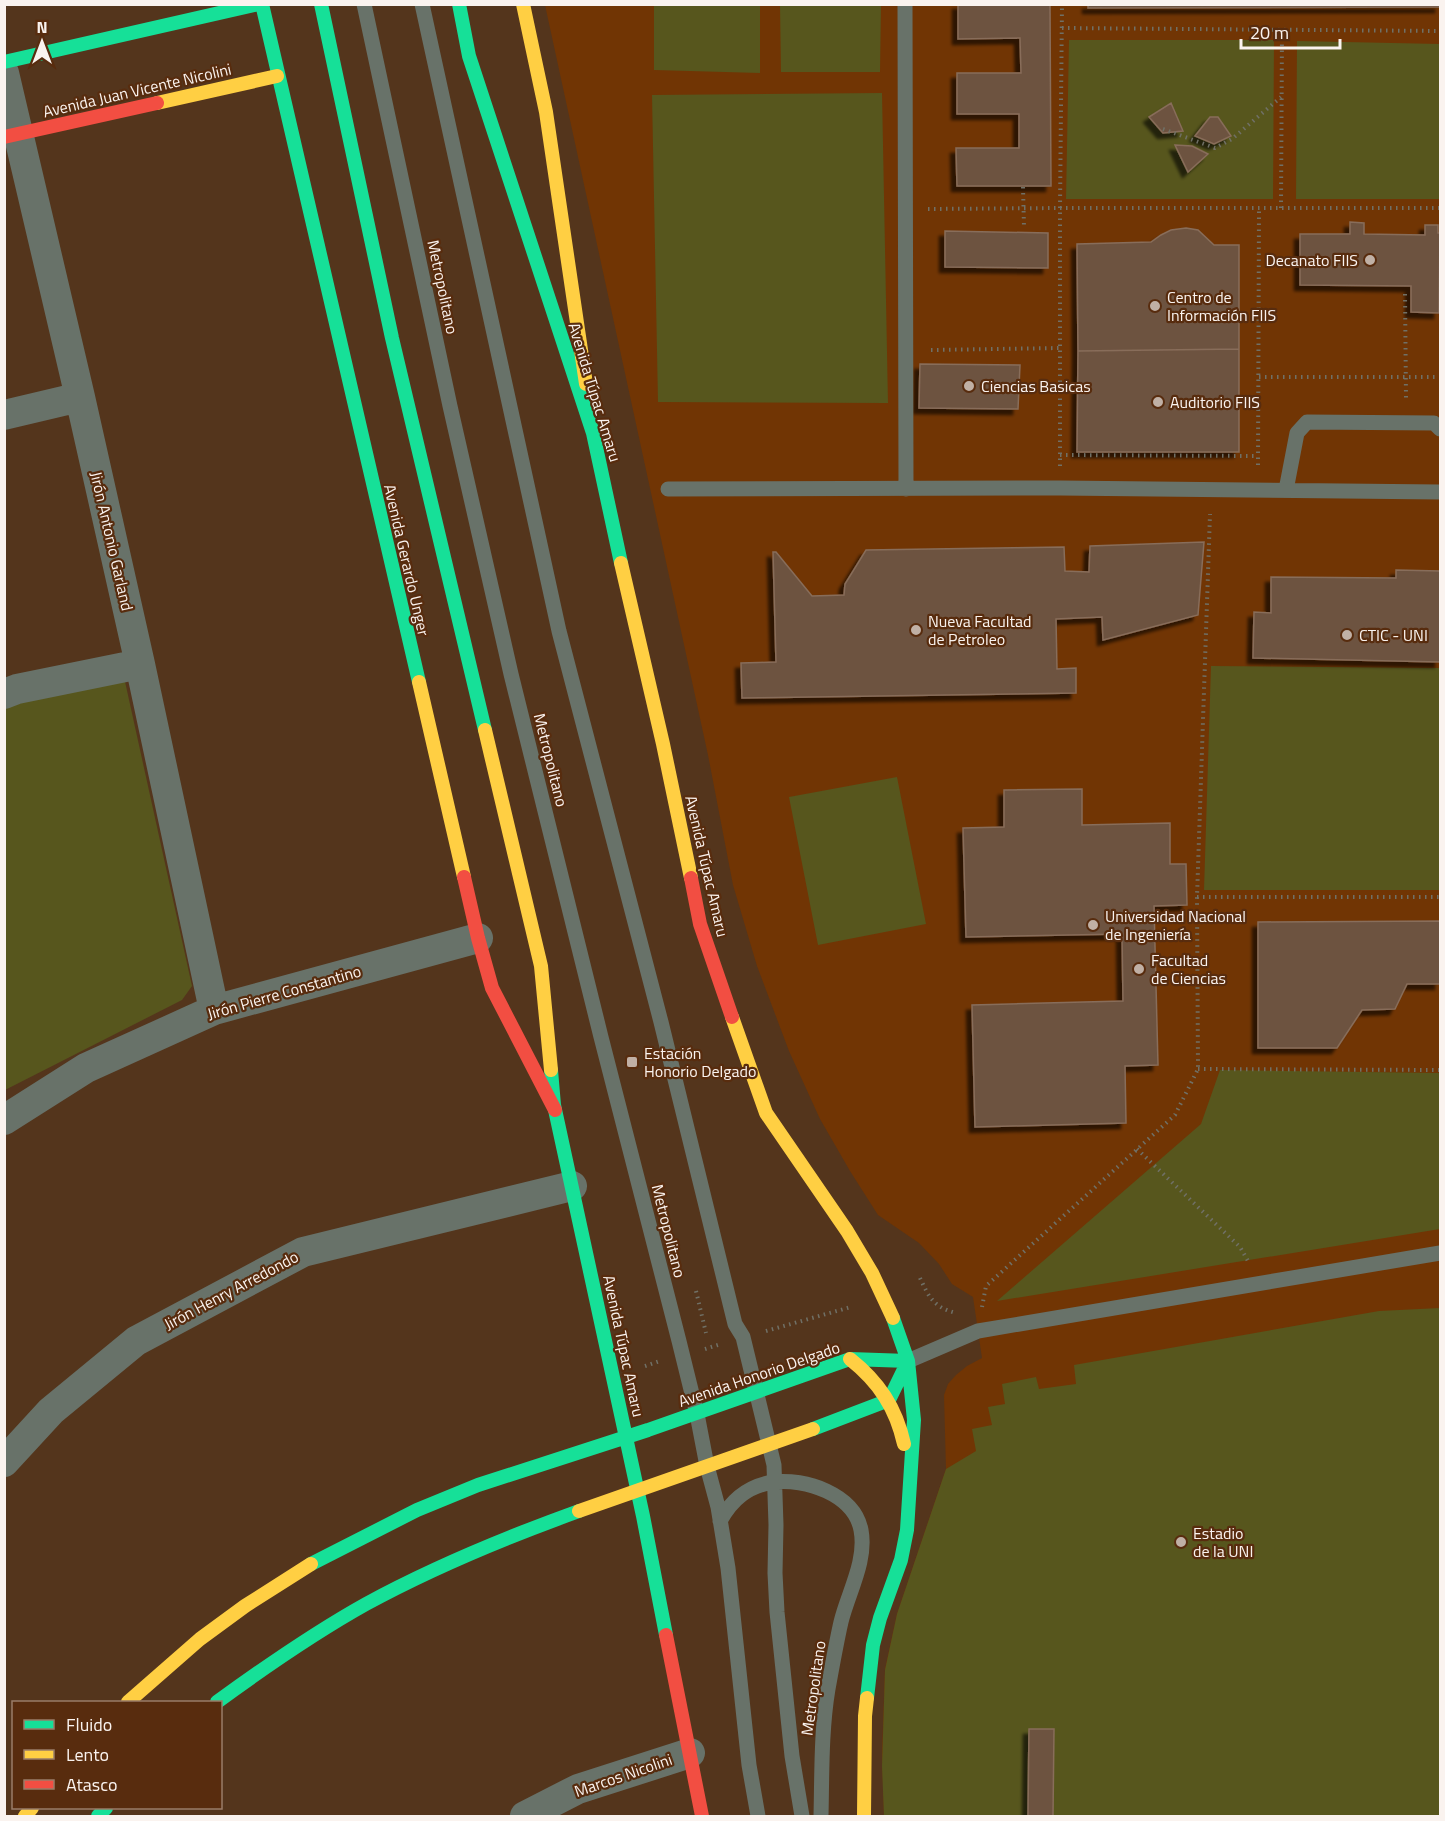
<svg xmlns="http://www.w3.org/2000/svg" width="1445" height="1821" font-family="'Titillium Web',sans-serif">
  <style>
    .built { fill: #713504 }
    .green { fill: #57561d }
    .building { fill: #6d5340; stroke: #886d5a; stroke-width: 1.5; filter: url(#shadow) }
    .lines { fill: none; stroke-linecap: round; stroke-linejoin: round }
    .path { stroke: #707066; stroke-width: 4; stroke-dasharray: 1.5 4.5; stroke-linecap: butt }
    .lane { stroke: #687269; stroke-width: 15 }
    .street { stroke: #687269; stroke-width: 30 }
    .fast { stroke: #16e098; stroke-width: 14 }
    .slow { stroke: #ffcf43; stroke-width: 14 }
    .jam { stroke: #f24e42; stroke-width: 14 }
    .poi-dot { fill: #c0b0a5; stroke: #582c0e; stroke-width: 2 }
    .labels { text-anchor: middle; stroke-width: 4.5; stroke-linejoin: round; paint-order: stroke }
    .street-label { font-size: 16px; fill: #faf3ef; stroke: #582c0e }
    .poi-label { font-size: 16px; fill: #faf3ef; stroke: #582c0e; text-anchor: start }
  </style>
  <defs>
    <filter id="shadow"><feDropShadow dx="-5.5" dy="5.5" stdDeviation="1.5" flood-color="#0009"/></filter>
  </defs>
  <rect width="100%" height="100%" fill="#54351c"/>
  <path class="built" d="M545 5H1440V1816H884L882 1754 885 1669 897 1614 946 1469 944 1395 948 1384 956 1375 967 1366 982 1358 973 1297 952 1284 939 1264 919 1243 878 1215 850 1171 820 1119 789 1051 757 966 733 885 708 755Z"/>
  <path class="green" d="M654 5H760V73L654 70Z
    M780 5H881L880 72H781Z
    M1069 40H1274L1273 199H1066Z
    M1297 41 1440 44V199H1296Z
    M882 93 888 403 658 402 652 95Z
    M1211 666 1440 668V890H1204Z
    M124 677 192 986 182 1000 5 1090V703Z
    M897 777 926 924 818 945 789 797Z
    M1220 1070 1440 1073V1229L997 1301 1201 1124Z
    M1440 1308V1816H884L882 1766 885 1670 897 1614 946 1469 976 1451 972 1429 992 1425 988 1407 1005 1404 1002 1384 1036 1377 1039 1389 1076 1384 1074 1365 1379 1311Z"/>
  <path class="building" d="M958 4H1050L1051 186H957L956 148H1019V114H957V73H1021L1020 38 958 39Z
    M1088 4H1440V7L1088 8Z
    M1171 103 1183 131 1163 133 1149 117Z
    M1210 117H1218L1231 136 1214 144 1195 136Z
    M1175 145 1192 146 1208 154 1188 172Z
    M1350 222 1364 223V234L1425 235V225H1438V233H1440L1439 313 1411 312V286L1300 285V234H1350Z
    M1186 228 1198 230 1214 245H1239V349L1078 351 1077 244 1151 242 1161 235 1171 230Z
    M945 231 1048 233V268L945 267Z
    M1239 349V452H1077L1078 351Z
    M920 364 1020 365 1018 409 919 408Z
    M1204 542 1198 615 1103 640 1102 617 1056 619 1057 669 1076 668V693L742 698 741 663 776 662 773 552H776L812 596 844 595 845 584 866 550 1064 547 1065 571 1089 572 1090 546Z
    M1396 570 1440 571V662L1253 658 1254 612 1271 613V577L1396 578Z
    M1082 789V825L1170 823V864H1186L1187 905 1154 906 1158 1065 1125 1066 1126 1123 975 1127 972 1005 1123 1001 1122 934 966 937 963 828 1004 827V790Z
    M1440 921V984H1407L1395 1009 1362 1010 1337 1048H1258V922Z
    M1029 1729H1054L1053 1816H1028Z"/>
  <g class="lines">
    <path class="path" d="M1062 28 1440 31
      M1163 129 1215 148 1232 139 1281 97
      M1023 187 1024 227
      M1281 208 1282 30
      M928 209 1060 208H1440
      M1405 294 1406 398
      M931 350 1059 348
      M1259 377H1440
      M1060 455 1258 456
      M1258 465 1259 208
      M1060 466V208L1062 4
      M1197 897H1440
      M1198 1069 1440 1070
      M1137 1149 1240 1247 1248 1261
      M920 1278C929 1297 933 1307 956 1313
      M696 1291 706 1333
      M982 1307 986 1286 1175 1115 1198 1069 1197 897 1210 514
      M766 1331 851 1307
      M705 1349 721 1344
      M645 1366 660 1361"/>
    <path class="lane" d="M364 4 450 406 511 674 601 1037 679 1341 697 1414 707 1466 718 1507 728 1568 749 1765 758 1816
      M422 4 559 631 661 1022 735 1324 743 1337 774 1465 776 1525 775 1573 777 1612 792 1756 802 1816
      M905 4 906 489
      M668 489 1060 488 1440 492
      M1286 490 1297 433 1307 422 1434 423 1440 429
      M908 1361 978 1331 1440 1253
      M720 1521C732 1499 748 1486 773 1482 805 1478 854 1494 861 1530 867 1561 848 1593 841 1622 836 1644 832 1667 828 1689 821 1731 822 1775 821 1816"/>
    <path class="street" d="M4 73 80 397 140 664 214 1010
      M4 415 80 397
      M4 694 17 689 140 664
      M4 1120 86 1068 214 1010 478 938
      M4 1462 51 1411 136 1341 303 1252 572 1186
      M525 1816 578 1789 690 1753"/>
    <path class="fast" d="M262 4 419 682
      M321 4 392 338 485 730
      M459 4 469 56 593 433 621 563
      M4 62 259 4
      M551 1070 554 1105 643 1516 666 1635
      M311 1564 417 1510 478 1485 648 1430 850 1359 908 1361 889 1400 813 1429
      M867 1698 873 1645 880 1618 901 1560 907 1530 914 1420 908 1361 893 1318
      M217 1702C265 1667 314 1633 366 1604 434 1567 507 1537 579 1511
      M98 1816 106 1808"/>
    <path class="slow" d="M523 4 546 112 586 384
      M157 103 277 76
      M621 563 663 744 691 878
      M419 682 464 877
      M485 730 541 966 551 1070
      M732 1017 766 1113 847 1231 872 1273 893 1318
      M850 1359C879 1382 896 1408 904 1444
      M579 1511 813 1429
      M128 1702 200 1639 245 1606 311 1564
      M25 1816 32 1808
      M864 1816 865 1716 867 1698"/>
    <path class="jam" d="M4 137 157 103
      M464 877 478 938 492 988 555 1110
      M691 878 700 924 732 1017
      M666 1635 702 1816"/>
  </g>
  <g class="poi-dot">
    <circle cx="1370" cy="260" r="6"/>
    <circle cx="1155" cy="306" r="6"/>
    <circle cx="969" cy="386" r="6"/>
    <circle cx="1158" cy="402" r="6"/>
    <circle cx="916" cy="630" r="6"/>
    <circle cx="1347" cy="635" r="6"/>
    <circle cx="1093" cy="925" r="6"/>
    <circle cx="1139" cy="969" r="6"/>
    <rect x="626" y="1056" width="12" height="12" rx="3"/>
    <circle cx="1181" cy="1542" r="6"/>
  </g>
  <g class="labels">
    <g class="street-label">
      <text transform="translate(137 90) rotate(-13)" y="6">Avenida Juan Vicente Nicolini</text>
      <text transform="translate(443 287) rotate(78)" y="6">Metropolitano</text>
      <text transform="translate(595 392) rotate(73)" y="6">Avenida Túpac Amaru</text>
      <text transform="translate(112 541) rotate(77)" y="6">Jirón Antonio Garland</text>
      <text transform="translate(407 560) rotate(77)" y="6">Avenida Gerardo Unger</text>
      <text transform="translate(551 760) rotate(76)" y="6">Metropolitano</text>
      <text transform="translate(707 866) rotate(77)" y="6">Avenida Túpac Amaru</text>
      <text transform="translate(284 992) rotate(-16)" y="6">Jirón Pierre Constantino</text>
      <text transform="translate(669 1231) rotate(76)" y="6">Metropolitano</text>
      <text transform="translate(231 1290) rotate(-28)" y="6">Jirón Henry Arredondo</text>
      <text transform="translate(624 1346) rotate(78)" y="6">Avenida Túpac Amaru</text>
      <text transform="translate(759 1374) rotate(-19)" y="6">Avenida Honorio Delgado</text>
      <text transform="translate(813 1688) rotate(-82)" y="6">Metropolitano</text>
      <text transform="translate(623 1775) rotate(-19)" y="6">Marcos Nicolini</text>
    </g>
    <g class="poi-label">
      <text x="1358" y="266" text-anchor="end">Decanato FIIS</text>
      <text x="1167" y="303">Centro de<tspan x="1167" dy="18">Información FIIS</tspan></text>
      <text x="981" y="392">Ciencias Basicas</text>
      <text x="1170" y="408">Auditorio FIIS</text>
      <text x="928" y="627">Nueva Facultad<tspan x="928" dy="18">de Petroleo</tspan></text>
      <text x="1359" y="641">CTIC - UNI</text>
      <text x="1105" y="922">Universidad Nacional<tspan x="1105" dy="18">de Ingeniería</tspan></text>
      <text x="1151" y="966">Facultad<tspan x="1151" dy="18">de Ciencias</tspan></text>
      <text x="644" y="1059">Estación<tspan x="644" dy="18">Honorio Delgado</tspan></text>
      <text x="1193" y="1539">Estadio<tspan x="1193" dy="18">de la UNI</tspan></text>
    </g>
  </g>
  <rect width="1445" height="1821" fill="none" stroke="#faf3ef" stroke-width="12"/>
  <rect x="12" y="1701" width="210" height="108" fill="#582c0e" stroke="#997c68" stroke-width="1.5"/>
  <rect x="24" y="1720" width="30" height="9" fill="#16e098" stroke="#997c68" stroke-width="1.5"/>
  <text x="66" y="1731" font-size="18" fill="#faf3ef">Fluido</text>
  <rect x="24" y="1750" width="30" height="9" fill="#ffcf43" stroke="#997c68" stroke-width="1.5"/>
  <text x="66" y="1761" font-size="18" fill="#faf3ef">Lento</text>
  <rect x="24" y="1780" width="30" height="9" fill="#f24e42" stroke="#997c68" stroke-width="1.5"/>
  <text x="66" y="1791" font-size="18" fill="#faf3ef">Atasco</text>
  <g transform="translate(42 42)" stroke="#582c0e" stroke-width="4.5" paint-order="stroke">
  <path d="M0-4.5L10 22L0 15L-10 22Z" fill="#faf3ef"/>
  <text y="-9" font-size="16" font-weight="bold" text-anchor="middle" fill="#faf3ef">N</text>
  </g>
  <path d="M1241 39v9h99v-9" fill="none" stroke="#faf3ef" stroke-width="3"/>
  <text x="1250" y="39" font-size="18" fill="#faf3ef" stroke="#582c0e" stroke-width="4.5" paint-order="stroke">20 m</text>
</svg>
